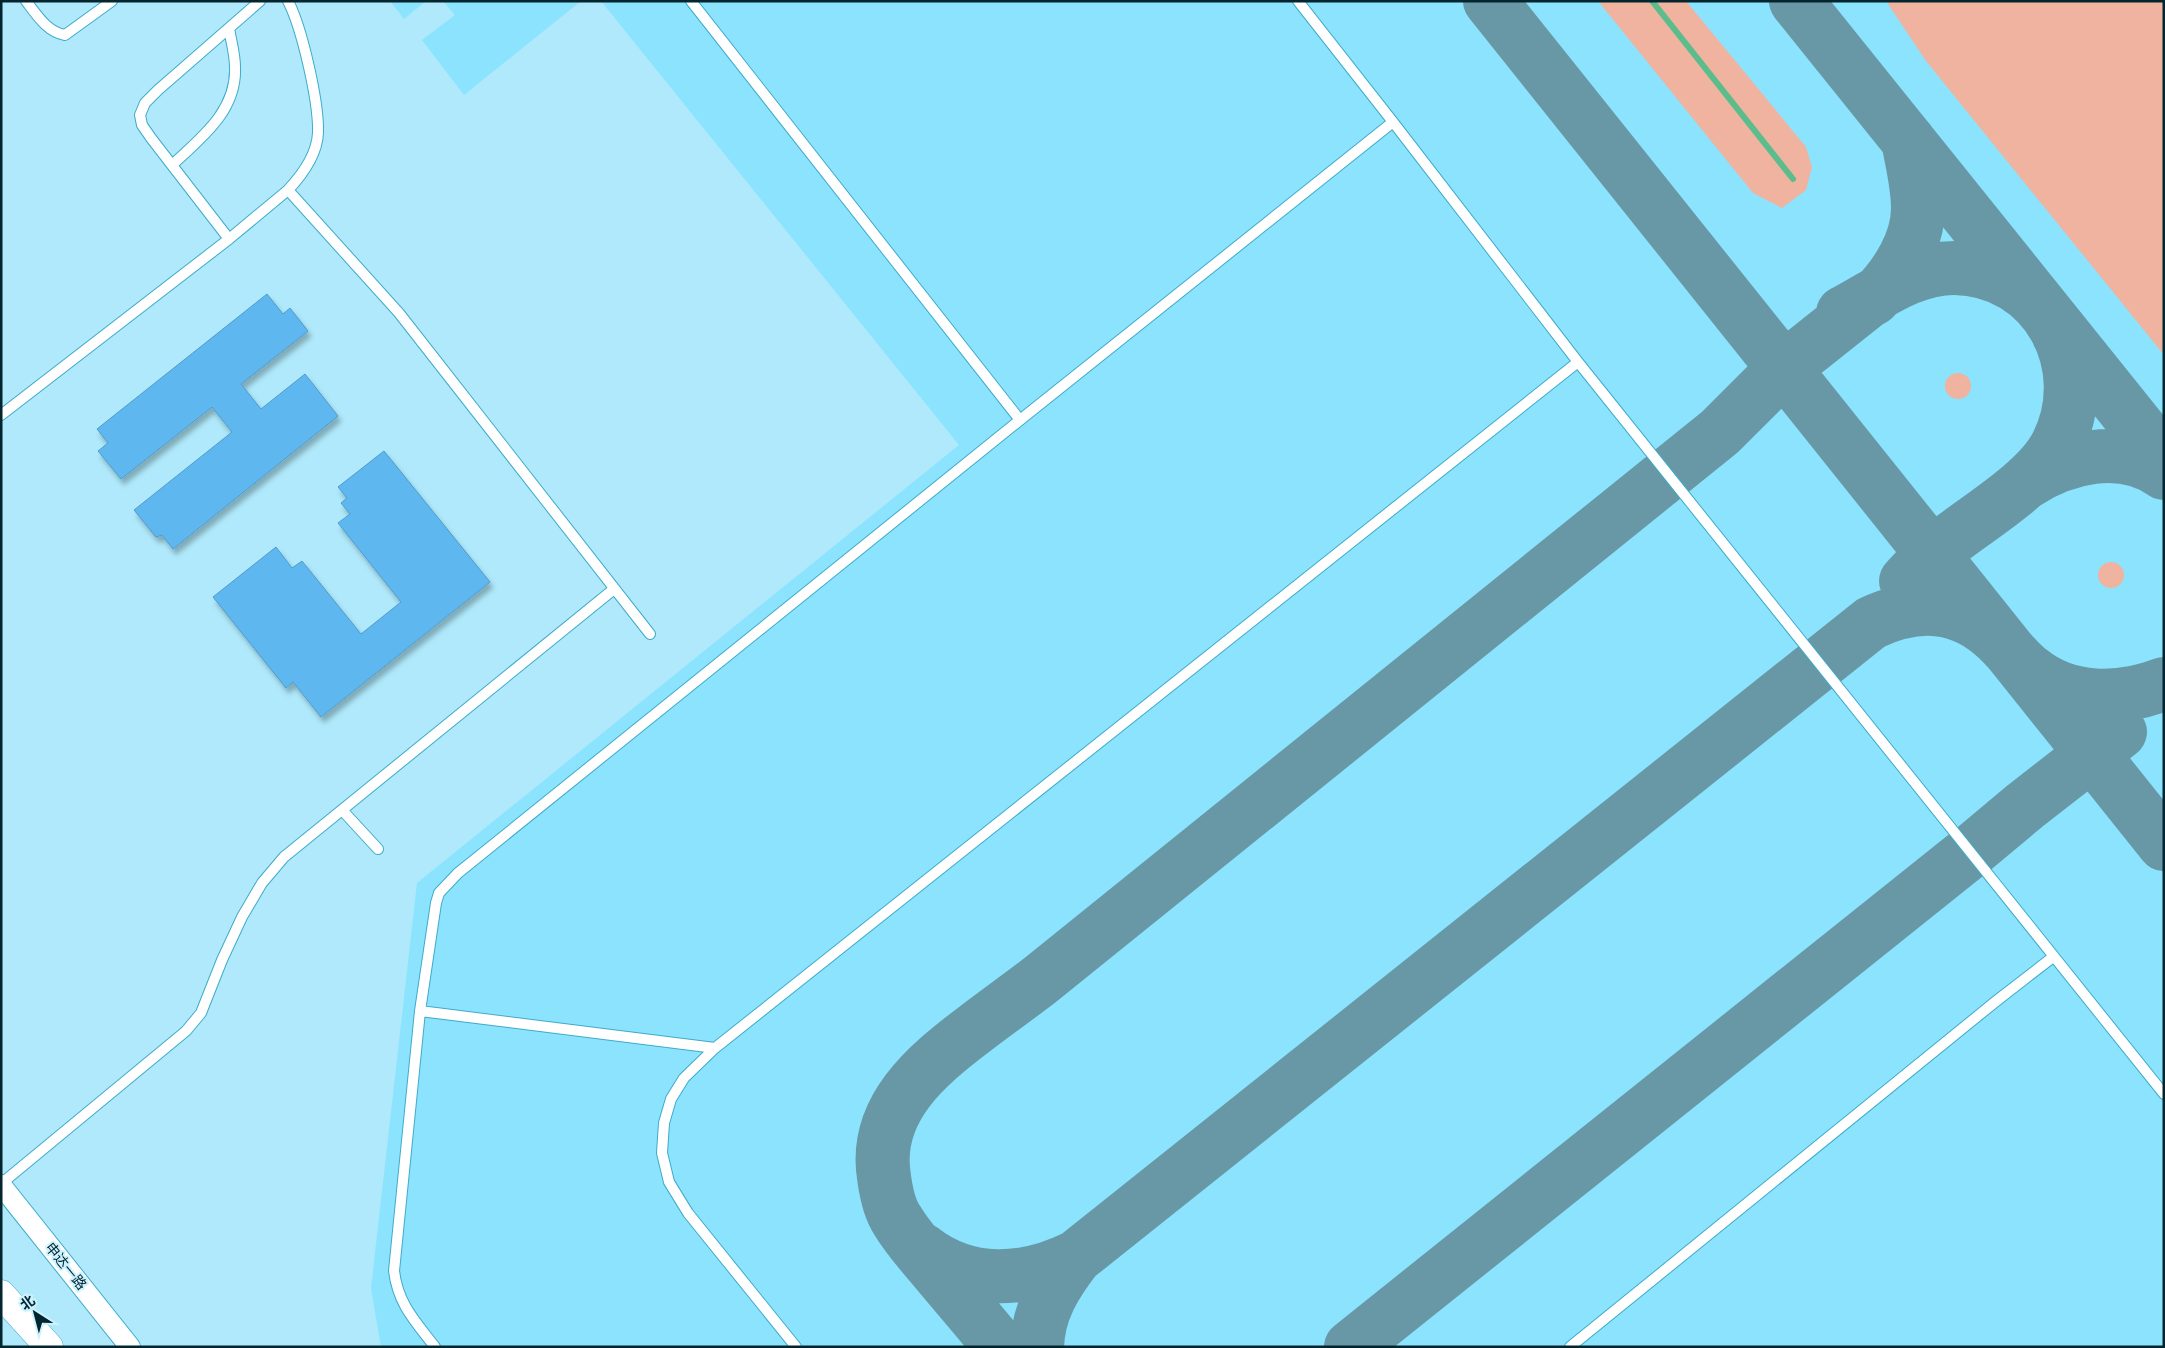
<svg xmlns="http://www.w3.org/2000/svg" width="2165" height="1348" font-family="'Asap Condensed','Noto Sans SC',sans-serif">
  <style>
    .built { fill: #8be3fe }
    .green { fill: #f0b39f }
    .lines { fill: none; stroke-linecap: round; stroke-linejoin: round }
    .stream { stroke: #5bbd8c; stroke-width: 6 }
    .taxiway { stroke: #6898a6; stroke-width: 54 }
    .building { fill: #5fb7f0; stroke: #4f9bcd; filter: url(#shadow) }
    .lane-casing { stroke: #3fabc9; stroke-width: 12 }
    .street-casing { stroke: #3fabc9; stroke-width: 22 }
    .highway-casing { stroke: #3fabc9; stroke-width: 29 }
    .lane { stroke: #fff; stroke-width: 10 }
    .street { stroke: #fff; stroke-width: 20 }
    .highway { stroke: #fff; stroke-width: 28 }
    .labels { text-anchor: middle; stroke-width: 4; stroke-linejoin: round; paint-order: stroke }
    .street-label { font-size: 14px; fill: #02252e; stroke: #cdf2ff }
  </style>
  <defs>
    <filter id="shadow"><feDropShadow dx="3" dy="5.5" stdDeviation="2.5" flood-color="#0004"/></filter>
  </defs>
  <rect width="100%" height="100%" fill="#afe9fb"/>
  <path class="built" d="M390 1H426L404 19Z
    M443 1H581L464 95 422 40 455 15Z
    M601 1H2164V1347H381L371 1288 417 883 959 445Z"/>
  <path class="green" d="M1598 1H1686L1806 147 1812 167 1806 190 1782 208 1753 193Z
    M1886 1H2164V355L1926 61Z
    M1945 386a13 13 0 1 1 26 0a13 13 0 1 1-26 0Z
    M2098 575a13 13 0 1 1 26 0a13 13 0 1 1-26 0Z"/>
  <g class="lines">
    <path class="stream" d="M1652 1 1793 179"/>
    <path class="taxiway" d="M1490 1 2164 844
      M1796 1 2164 459
      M1873 299C1897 275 1918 242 1918 208 1918 185 1912 162 1908 140
      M1843 313C1879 294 1912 268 1954 268 2046 269 2097 366 2057 445 2036 486 1968 523 1932 554 1923 562 1915 572 1906 581
      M2025 483C2065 457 2121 443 2164 473
      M921 1249C968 1286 1025 1282 1076 1257L1871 623C1916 602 1960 602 1998 639 2009 649 2018 662 2030 671 2068 702 2120 701 2164 684
      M1000 1347C980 1322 959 1298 939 1274 925 1257 909 1240 897 1220 889 1208 886 1192 884 1177 873 1109 927 1065 976 1028 997 1012 1018 997 1039 981L1720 432 1783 369 1876 295
      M1037 1347C1038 1311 1055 1284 1076 1257
      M1351 1347 1970 852 2025 806 2120 732"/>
  </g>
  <path class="building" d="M267 294 283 314 290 308 308 331 241 384 261 409 305 374 338 416 173 549 162 535 156 537 134 510 232 432 212 407 121 479 98 451 108 443 97 429Z
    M384 451 490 582 321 717 293 682 286 688 213 597 276 547 292 568 302 561 361 634 401 602 338 523 350 514 341 503 347 498 338 487Z"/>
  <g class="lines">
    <defs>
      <path id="lane" d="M26 1C37 15 47 32 65 35L112 1
        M288 1C302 28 319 102 318 133 317 155 303 174 288 190
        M691 1 1020 420
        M1298 1 1393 122 1578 362 2164 1094
        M172 165C201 138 237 111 235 67 235 54 231 41 229 28
        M229 239 151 138 142 125 140 115 145 103 158 90 260 1
        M1 415 229 239 288 190 399 313 650 634
        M342 810 378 849
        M420 1011 715 1048
        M1 1184 186 1031 201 1013 222 960 242 917 262 883 284 857 614 589
        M435 1347C415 1321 398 1304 394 1271L420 1011 436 903 439 893 458 873 1020 420 1393 122
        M796 1347 688 1213 669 1182 662 1153 664 1123 671 1099 684 1078 715 1048 1578 362
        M1570 1347 1995 1002 2053 957"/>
      <path id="street" d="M1 1185 130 1347"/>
      <path id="highway" d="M1 1294 49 1347"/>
    </defs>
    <use href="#lane" class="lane-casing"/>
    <use href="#street" class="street-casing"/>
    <use href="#highway" class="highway-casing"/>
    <use href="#lane" class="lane"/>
    <use href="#street" class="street"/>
    <use href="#highway" class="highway"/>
  </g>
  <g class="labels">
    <g class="street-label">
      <text transform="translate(66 1266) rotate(51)" y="5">申达一路</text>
    </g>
  </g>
  <rect width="2165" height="1348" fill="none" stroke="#02252e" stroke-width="5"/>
  <g transform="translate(35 1313) rotate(324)" stroke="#cdf2ff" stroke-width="4" paint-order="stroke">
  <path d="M0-4L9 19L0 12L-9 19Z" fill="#02252e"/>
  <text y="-8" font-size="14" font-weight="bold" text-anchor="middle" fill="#02252e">北</text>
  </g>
</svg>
